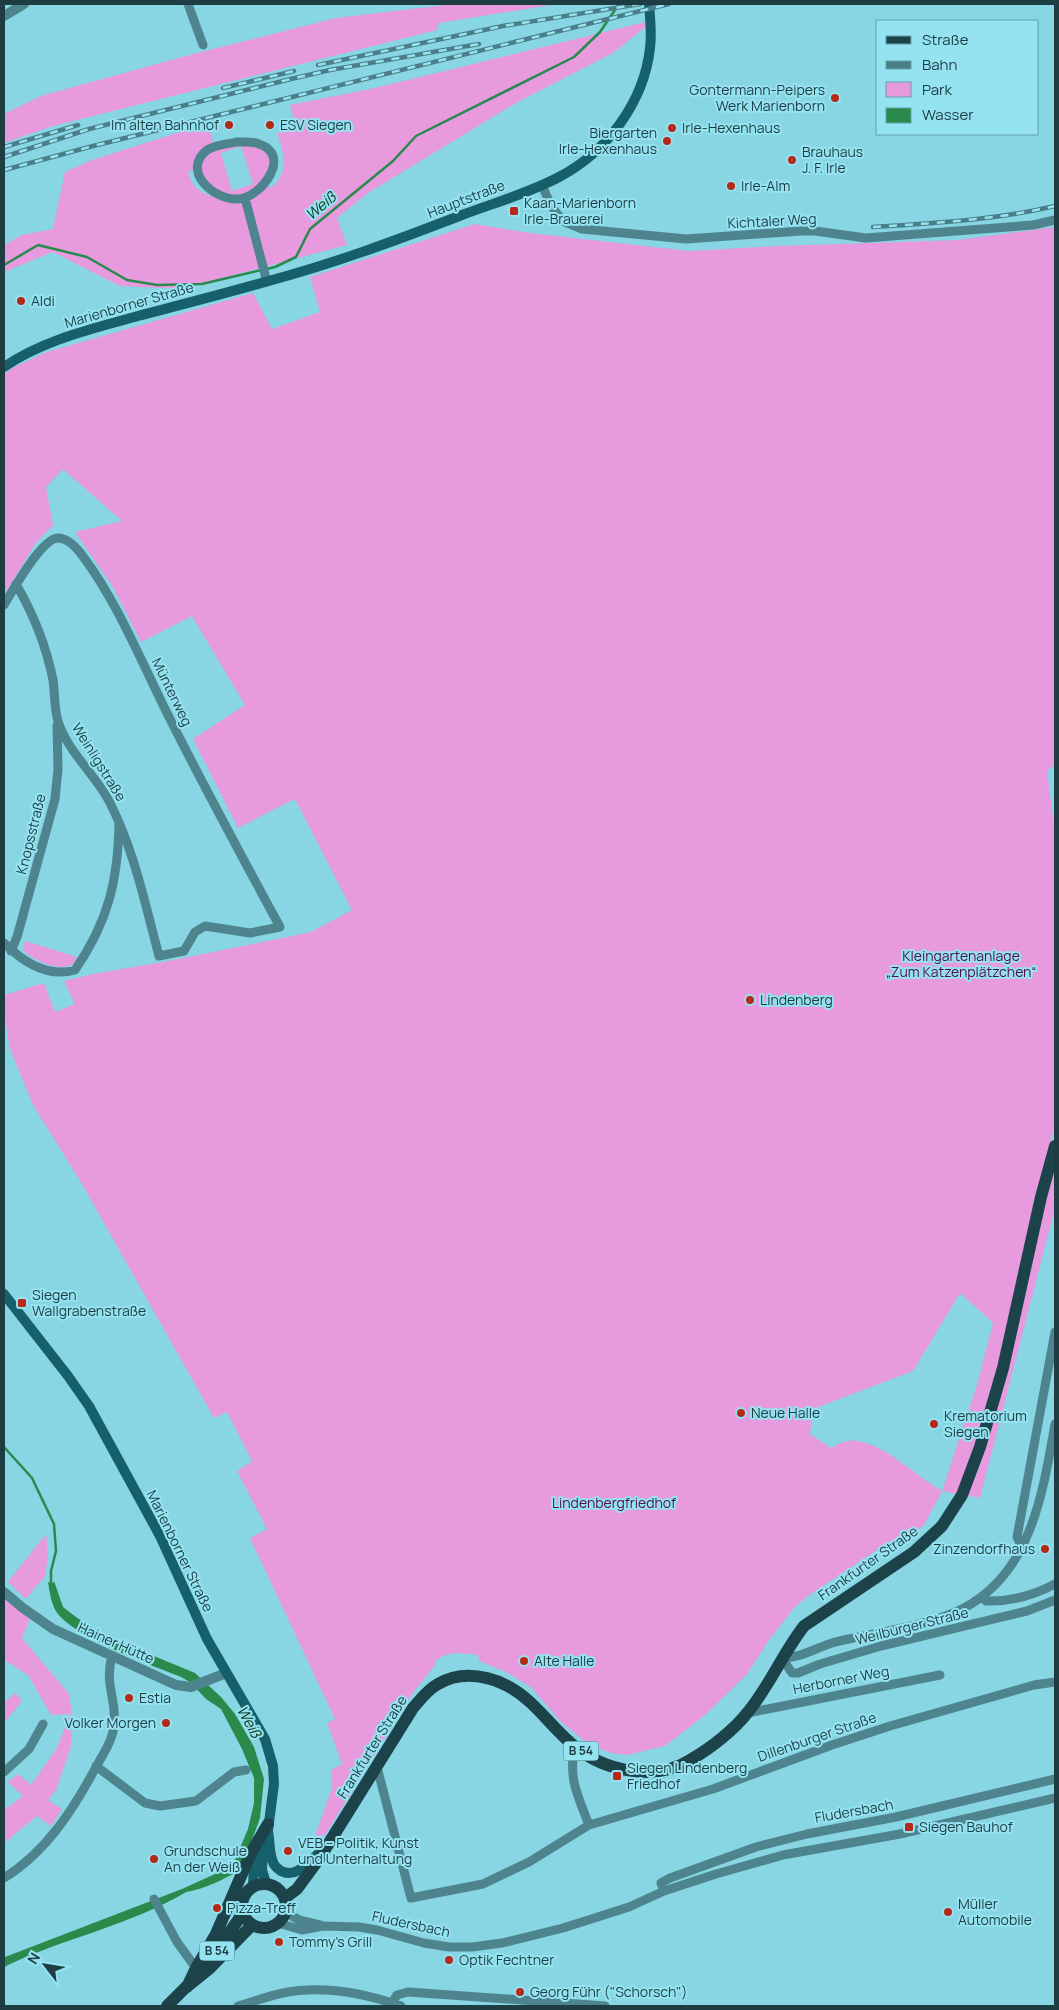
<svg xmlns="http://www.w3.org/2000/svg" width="1059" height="2010" font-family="Manrope,sans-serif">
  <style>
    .green { fill: #e79ade; fill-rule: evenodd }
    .water { fill: #298a4b }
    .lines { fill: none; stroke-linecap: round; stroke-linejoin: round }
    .stream { stroke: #298a4b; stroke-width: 2.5 }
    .minor { stroke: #4e848e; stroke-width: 9 }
    .tertiary { stroke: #4e848e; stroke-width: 10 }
    .secondary { stroke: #16606c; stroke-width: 10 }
    .primary { stroke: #1d434a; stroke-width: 12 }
    .rail-casing { stroke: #4b7e88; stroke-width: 4.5 }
    .rail { stroke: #95e3f1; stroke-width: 2.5; stroke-dasharray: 8; stroke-linecap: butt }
    .poi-dot { fill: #b62916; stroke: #95e3f1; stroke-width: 2 }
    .labels { text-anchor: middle; stroke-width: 4; stroke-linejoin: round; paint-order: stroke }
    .shield { fill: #95e3f1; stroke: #416f77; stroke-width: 1 }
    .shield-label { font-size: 12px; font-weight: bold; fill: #1d3d43 }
    .poi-label { font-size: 14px; fill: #1d3d43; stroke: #95e3f1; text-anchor: start }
    .street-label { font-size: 14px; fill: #1d3d43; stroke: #95e3f1 }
    .park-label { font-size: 14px; fill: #540d4f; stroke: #95e3f1 }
    .water-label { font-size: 15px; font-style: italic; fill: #10371c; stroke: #95e3f1 }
  </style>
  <rect width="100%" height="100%" fill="#88d5e4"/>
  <path class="green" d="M454 4H557L439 23 437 30 53 126 4 143V114L41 96 193 54 336 18Z
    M654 20 613 53 514 104 368 193 337 218 347 245 181 289 120 286 53 252 4 272V245L22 235 53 229 65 172 92 160 208 123 214 147 253 143 273 155 263 186 272 187C290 171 284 154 277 133L296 129 290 105 375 88ZM241 146 253 184 232 191 221 153ZM196 169 220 198C203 195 192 189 188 171Z
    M475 224 530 233 689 251 778 246 958 240 1055 227V765L1047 771 1055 834V1125L1037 1196 999 1367 976 1445 958 1494 942 1491 924 1525 906 1540 877 1550 808 1596 794 1608 769 1640 747 1674 705 1715 665 1746 627 1755 611 1753 589 1745 559 1720 531 1687 506 1672 479 1661 478 1655C462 1653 448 1651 435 1661V1665L413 1693 325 1835 315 1836 332 1788 331 1770 342 1764 327 1723 335 1719 250 1538 267 1529 237 1471 252 1461 227 1412 214 1418 82 1184 33 1105 10 1049 4 1012V995L44 983 55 1012 75 1004 64 981 93 974 174 960 311 932 352 910 295 799 238 828 193 739 245 705 192 616 141 642 113 587 75 532 122 521 63 469 46 487 53 525 35 544 4 595V375L12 368 47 352 253 293 272 329 320 312 310 277ZM960 1293 993 1323 977 1385 942 1491C916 1476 886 1445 857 1441 847 1439 839 1444 831 1448L810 1434 813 1409 913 1371Z
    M25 941 77 957C76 959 75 962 73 964 61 973 32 960 23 950Z
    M1055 1160V1208L980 1498 964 1495Z
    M46 1534 48 1557 45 1576 26 1599 8 1582Z
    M4 1598 30 1619 22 1638 69 1694 72 1714 71 1747 56 1790 48 1800 62 1809 51 1826 37 1816 4 1843V1810L23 1796 8 1782 18 1774 31 1785 57 1748 70 1714 51 1715 28 1675 4 1660Z
    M15 1693 22 1701 4 1723V1703Z"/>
  <path class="water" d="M54 1581 63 1607 76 1617 103 1635 195 1673 221 1697 235 1714 254 1747 264 1779 260 1818 241 1870C223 1879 206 1889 186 1892 129 1926 63 1938 4 1967V1958L5 1957 182 1889 226 1869 234 1862 248 1829 254 1803V1778L242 1749 221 1709 206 1699 190 1682 181 1677C151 1665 77 1638 58 1614 51 1605 50 1593 48 1582L53 1583Z"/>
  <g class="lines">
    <path class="stream" d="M4 265 38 245 87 257 127 280 157 285 202 284 261 270
      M267 269 275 267 296 257 310 229 393 161 416 136 574 57 600 32 619 4
      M4 1447 32 1478 54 1524 56 1551 51 1571V1584"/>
    <path class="minor" d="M188 4 203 45
      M236 142C244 142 253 141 259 144 293 155 261 198 238 199 213 200 181 171 207 150 214 145 228 144 236 142Z
      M542 185 551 206 559 216 565 222 582 229 686 239 801 231H815L866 238 1033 225 1055 220
      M245 198 267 282
      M4 605C13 590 41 539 58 538 68 538 76 547 82 555 118 603 141 661 168 715 204 787 242 857 280 927L250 933 205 926 195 932 184 951 159 956C145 904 134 849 109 801 94 773 67 751 58 721 54 708 55 693 53 680 46 645 34 615 16 584
      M4 943C23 962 47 978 75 970 108 922 118 881 119 823
      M11 951 17 937 55 799 58 769 57 725
      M1022 1548 1017 1537 1055 1332
      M981 1597 986 1601C1010 1602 1034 1595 1055 1584
      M782 1658C800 1658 816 1648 832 1643 841 1640 850 1639 858 1637 889 1631 938 1622 964 1608 1032 1572 1043 1491 1055 1424
      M782 1658 792 1673H798L820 1664 881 1646 1027 1611 1055 1600
      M747 1713 940 1675
      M574 1747C569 1780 577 1794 589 1825
      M96 1766 145 1803 160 1806 196 1801 234 1772 246 1770
      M377 1767 411 1898 483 1884 529 1862 589 1825 713 1789 832 1745 890 1726 1034 1685 1055 1682
      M4 1772 29 1749 43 1724
      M4 1878C46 1852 73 1810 96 1767 103 1754 113 1740 114 1725 117 1699 104 1685 112 1656
      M664 1891 661 1883 670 1878 756 1847 807 1834 896 1817 1055 1779
      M154 1899 177 1942 196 1968
      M285 1912 299 1920 320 1925
      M278 1923 302 1930 323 1926 359 1927 377 1930 424 1943 449 1947H472L502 1943 563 1928 629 1907 664 1891 716 1874 783 1855 900 1834 1055 1798
      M392 2003 397 1995 408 1992 605 2006
      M238 2006C253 2002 268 1996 283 1993 322 1985 364 1993 401 2006"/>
    <path class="tertiary" d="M4 16 24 4
      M4 1592 23 1608 53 1629 176 1685 191 1687 226 1673"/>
    <path class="secondary" d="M4 367C43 340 92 329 138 316 180 305 223 294 265 282 333 264 397 240 462 215 494 203 529 193 559 177 607 152 644 102 650 48 652 33 650 18 649 4
      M4 1294 68 1376 89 1406 160 1536 207 1639 265 1739 273 1766 274 1784 268 1830 254 1865 253 1886
      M268 1831C270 1841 269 1853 273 1862 274 1866 278 1869 281 1871 297 1879 309 1861 320 1852
      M263 1850 262 1870 266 1883"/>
    <path class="primary" d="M242 1906a22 22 0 1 1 44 0a22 22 0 1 1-44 0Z
      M285 1898 297 1889 319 1859 413 1708C421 1699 427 1690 438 1684 469 1666 507 1680 531 1703 546 1717 558 1733 574 1746 604 1771 655 1782 690 1760 710 1749 735 1729 748 1712 770 1685 783 1653 804 1626L914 1552 942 1526 962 1495 980 1447 1003 1368 1041 1197 1055 1146
      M209 1962 243 1913
      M189 1985 210 1968 252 1925
      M187 1987 196 1968 216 1934 251 1853 268 1824
      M167 2006 192 1981"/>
    <defs>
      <path id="rail" d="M318 65 503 26 640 4
        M223 88 294 71
        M4 147 78 125
        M4 157 89 129 291 79 330 70 479 44
        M4 170 93 146 669 4
        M873 227C934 223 996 220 1055 206"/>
    </defs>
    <use href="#rail" class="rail-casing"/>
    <use href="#rail" class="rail"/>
  </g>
  <g class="poi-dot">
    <circle cx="835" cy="98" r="5"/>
    <circle cx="229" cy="125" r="5"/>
    <circle cx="270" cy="125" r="5"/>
    <circle cx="672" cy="128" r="5"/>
    <circle cx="667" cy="141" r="5"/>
    <circle cx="792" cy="160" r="5"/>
    <circle cx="731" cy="186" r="5"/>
    <rect x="509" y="206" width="10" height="10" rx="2.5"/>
    <circle cx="21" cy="301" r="5"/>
    <circle cx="750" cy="1000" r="5"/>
    <rect x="17" y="1298" width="10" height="10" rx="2.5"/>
    <circle cx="741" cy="1413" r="5"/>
    <circle cx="934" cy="1424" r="5"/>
    <circle cx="1045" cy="1549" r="5"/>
    <circle cx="524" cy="1661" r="5"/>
    <circle cx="129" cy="1698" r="5"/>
    <circle cx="166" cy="1723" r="5"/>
    <rect x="612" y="1771" width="10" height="10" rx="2.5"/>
    <rect x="904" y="1822" width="10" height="10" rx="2.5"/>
    <circle cx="288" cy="1851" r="5"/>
    <circle cx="154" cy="1859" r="5"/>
    <circle cx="217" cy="1908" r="5"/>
    <circle cx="948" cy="1912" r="5"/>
    <circle cx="279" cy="1942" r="5"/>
    <circle cx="449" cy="1960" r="5"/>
    <circle cx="520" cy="1992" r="5"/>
  </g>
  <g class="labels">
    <g class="shield">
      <rect x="563.5" y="1741.5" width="35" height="19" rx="4"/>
      <rect x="199.5" y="1941.5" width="35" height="19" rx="4"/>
    </g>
    <g class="shield-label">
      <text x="581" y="1755">B 54</text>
      <text x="217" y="1955">B 54</text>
    </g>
    <g class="poi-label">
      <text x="825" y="95" text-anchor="end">Gontermann-Peipers<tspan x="825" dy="16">Werk Marienborn</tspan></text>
      <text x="219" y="130" text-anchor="end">Im alten Bahnhof</text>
      <text x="280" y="130">ESV Siegen</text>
      <text x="682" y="133">Irle-Hexenhaus</text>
      <text x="657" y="138" text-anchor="end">Biergarten<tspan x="657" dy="16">Irle-Hexenhaus</tspan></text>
      <text x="802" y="157">Brauhaus<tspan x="802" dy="16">J. F. Irle</tspan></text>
      <text x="741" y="191">Irle-Alm</text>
      <text x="524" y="208">Kaan-Marienborn<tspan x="524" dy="16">Irle-Brauerei</tspan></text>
      <text x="31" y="306">Aldi</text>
      <text x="760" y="1005">Lindenberg</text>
      <text x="32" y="1300">Siegen<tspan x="32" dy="16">Wallgrabenstraße</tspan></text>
      <text x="751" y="1418">Neue Halle</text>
      <text x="944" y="1421">Krematorium<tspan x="944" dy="16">Siegen</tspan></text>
      <text x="1035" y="1554" text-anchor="end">Zinzendorfhaus</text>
      <text x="534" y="1666">Alte Halle</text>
      <text x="139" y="1703">Estia</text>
      <text x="156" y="1728" text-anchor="end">Volker Morgen</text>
      <text x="627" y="1773">Siegen Lindenberg<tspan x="627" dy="16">Friedhof</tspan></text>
      <text x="919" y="1832">Siegen Bauhof</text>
      <text x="298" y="1848">VEB – Politik, Kunst<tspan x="298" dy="16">und Unterhaltung</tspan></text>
      <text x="164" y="1856">Grundschule<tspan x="164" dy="16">An der Weiß</tspan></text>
      <text x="958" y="1909">Müller<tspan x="958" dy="16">Automobile</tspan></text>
      <text x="227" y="1913">Pizza-Treff</text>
      <text x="289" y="1947">Tommy's Grill</text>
      <text x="459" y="1965">Optik Fechtner</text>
      <text x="530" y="1997">Georg Führ ("Schorsch")</text>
    </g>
    <g class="street-label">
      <text transform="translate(466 199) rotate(-21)" y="5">Hauptstraße</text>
      <text transform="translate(772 221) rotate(-3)" y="5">Kichtaler Weg</text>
      <text transform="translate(129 305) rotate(-16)" y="5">Marienborner Straße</text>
      <text transform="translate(172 692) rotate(64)" y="5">Münterweg</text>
      <text transform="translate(99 762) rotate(58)" y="5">Weinligstraße</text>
      <text transform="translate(31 834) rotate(-76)" y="5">Knopsstraße</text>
      <text transform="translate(180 1551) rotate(64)" y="5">Marienborner Straße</text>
      <text transform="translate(868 1563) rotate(-35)" y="5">Frankfurter Straße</text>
      <text transform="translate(912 1626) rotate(-14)" y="5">Weilburger Straße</text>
      <text transform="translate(116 1643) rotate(24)" y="5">Hainer Hütte</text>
      <text transform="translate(841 1680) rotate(-11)" y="5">Herborner Weg</text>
      <text transform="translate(817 1737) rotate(-19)" y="5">Dillenburger Straße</text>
      <text transform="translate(372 1747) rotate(-58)" y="5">Frankfurter Straße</text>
      <text transform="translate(854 1811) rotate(-10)" y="5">Fludersbach</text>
      <text transform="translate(411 1924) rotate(12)" y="5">Fludersbach</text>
    </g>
    <g class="park-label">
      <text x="961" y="961">Kleingartenanlage<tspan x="961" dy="16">„Zum Katzenplätzchen“</tspan></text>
      <text x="614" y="1508">Lindenbergfriedhof</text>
    </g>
    <g class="water-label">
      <text transform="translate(321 206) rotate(-40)" y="5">Weiß</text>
      <text transform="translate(249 1722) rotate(61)" y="5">Weiß</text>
    </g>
  </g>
  <rect width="1059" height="2010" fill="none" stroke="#1d3d43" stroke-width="10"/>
  <rect x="876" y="20" width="162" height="115" fill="#95e3f1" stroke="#65a1ab"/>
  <rect x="886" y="36" width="25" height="8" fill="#1d434a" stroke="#65a1ab"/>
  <text x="922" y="45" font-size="15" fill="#1d3d43">Straße</text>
  <rect x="886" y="61" width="25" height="8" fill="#4b7e88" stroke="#65a1ab"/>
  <text x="922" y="70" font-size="15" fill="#1d3d43">Bahn</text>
  <rect x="886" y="82" width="25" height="15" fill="#e79ade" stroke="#65a1ab"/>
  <text x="922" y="95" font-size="15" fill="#1d3d43">Park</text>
  <rect x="886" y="108" width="25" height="15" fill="#298a4b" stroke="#65a1ab"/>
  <text x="922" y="120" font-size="15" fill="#1d3d43">Wasser</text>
  <g transform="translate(45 1965) rotate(301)" stroke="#95e3f1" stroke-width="4" paint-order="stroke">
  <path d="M0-4L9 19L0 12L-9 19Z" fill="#1d3d43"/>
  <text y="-8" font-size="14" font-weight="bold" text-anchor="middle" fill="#1d3d43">N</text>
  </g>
</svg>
